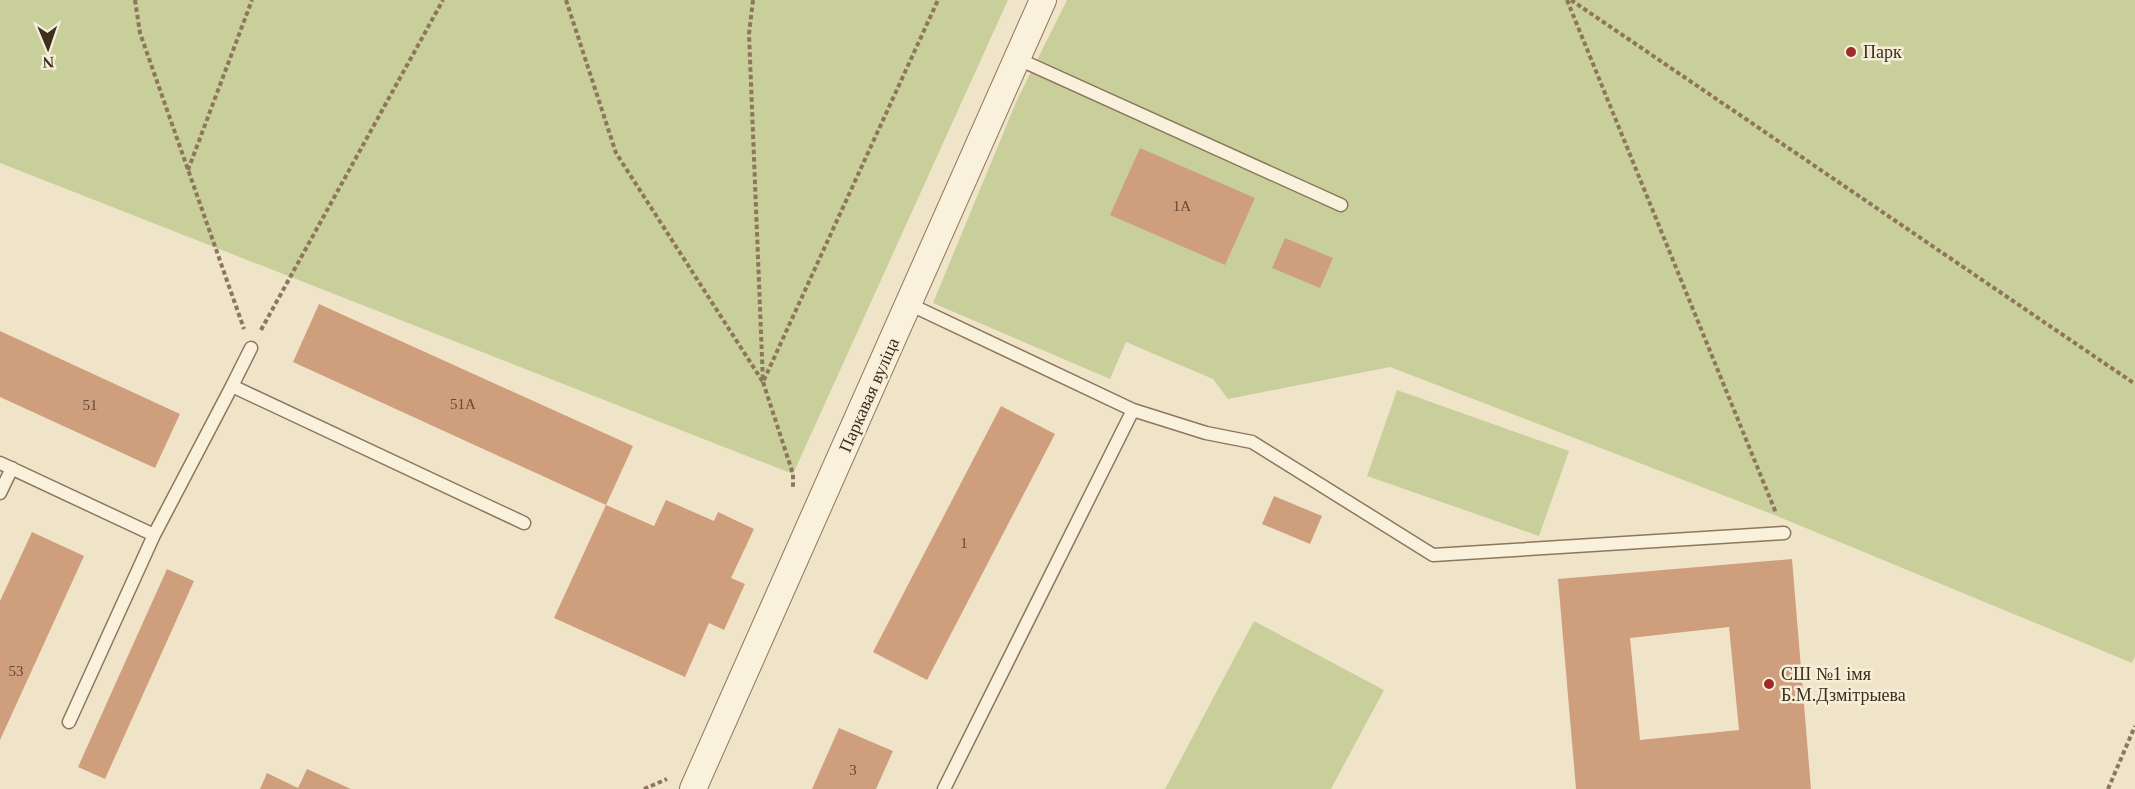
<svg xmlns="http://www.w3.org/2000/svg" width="2135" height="789" font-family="Georgia,serif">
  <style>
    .green { fill: #c9cf9b }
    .building { fill: #cf9f7d; fill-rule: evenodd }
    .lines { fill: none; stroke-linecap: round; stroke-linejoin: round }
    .service-casing { stroke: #8d765c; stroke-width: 15 }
    .minor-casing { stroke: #8d765c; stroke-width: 28 }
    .path { stroke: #8d765c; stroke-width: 4; stroke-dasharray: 4.5 3; stroke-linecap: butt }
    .service { stroke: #faf1dc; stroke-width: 12 }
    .minor { stroke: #faf1dc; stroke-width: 26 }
    .poi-dot { fill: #9e2a2b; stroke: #f7eed8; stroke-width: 2 }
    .labels { text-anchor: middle; stroke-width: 5; stroke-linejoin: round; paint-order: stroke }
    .number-label { font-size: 15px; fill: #624a37 }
    .poi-label { font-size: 18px; fill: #3d2e20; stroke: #f7eed8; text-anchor: start }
    .street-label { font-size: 18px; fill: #3d2e20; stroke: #f7eed8 }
  </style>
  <rect width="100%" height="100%" fill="#f0e4c8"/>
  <path class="green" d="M0 0H1008L793 474 0 163Z
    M1067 0H2135V656L2132 663 1777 516 1390 367 1228 399 1213 379 1126 342 1110 379 933 303 1017 100Z
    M1397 390 1569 451 1539 536 1367 476Z
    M1254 621 1384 690 1331 789H1165Z"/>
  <path class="building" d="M1140 148 1255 198 1225 265 1110 215Z
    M1285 238 1333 258 1320 288 1272 268Z
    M319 304 633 446 606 505 654 526 666 500 714 521 718 512 754 529 731 578 745 584 724 630 709 623 685 677 554 618 606 505 293 362Z
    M0 331 180 414 155 468 0 397Z
    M1001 406 1055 434 927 680 873 652Z
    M1274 496 1322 516 1310 544 1262 524Z
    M32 532 84 556 0 740V601Z
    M1792 559 1811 789H1576L1558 579ZM1729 627 1739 730 1640 740 1630 638Z
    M167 569 194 581 105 779 78 767Z
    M839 728 893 751 876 789H812Z
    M307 769 351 789H260L267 773 298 788Z"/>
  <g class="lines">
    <defs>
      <path id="service" d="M1016 58 1341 205
        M909 304 1133 410 1206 433 1252 442 1433 555 1784 533
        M232 386 251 348
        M0 463 154 535 232 386 524 523
        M0 493 12 468
        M69 722 154 535
        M944 789 1133 410"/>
      <path id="minor" d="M693 789 1043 0"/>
    </defs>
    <use href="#service" class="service-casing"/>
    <use href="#minor" class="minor-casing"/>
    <path class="path" d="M135 0 140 33 244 329
      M566 0 616 153 763 382 938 0
      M753 0 749 34 763 382 793 474V489
      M1567 0 1776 513
      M1571 0 2135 384
      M188 170 252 0
      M261 330 443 0
      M644 789 667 779
      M2108 789 2135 726"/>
    <use href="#service" class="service"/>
    <use href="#minor" class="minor"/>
  </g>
  <g class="poi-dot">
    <circle cx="1851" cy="52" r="6"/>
    <circle cx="1769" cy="684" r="6"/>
  </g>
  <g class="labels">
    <g class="number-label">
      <text x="1182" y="211">1А</text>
      <text x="463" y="409">51А</text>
      <text x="90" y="410">51</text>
      <text x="964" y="548">1</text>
      <text x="16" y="676">53</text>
      <text x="853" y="775">3</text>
    </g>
    <g class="poi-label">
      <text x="1863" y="58">Парк</text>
      <text x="1781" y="680">СШ №1 імя<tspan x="1781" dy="21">Б.М.Дзмітрыева</tspan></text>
    </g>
    <g class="street-label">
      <text transform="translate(869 395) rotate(-66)" y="6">Паркавая вуліца</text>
    </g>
  </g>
  <g transform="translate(48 48) rotate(178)" stroke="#f7eed8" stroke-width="4.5" paint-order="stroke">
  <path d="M0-4.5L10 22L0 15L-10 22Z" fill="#3d2e20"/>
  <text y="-9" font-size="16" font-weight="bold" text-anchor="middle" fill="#3d2e20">N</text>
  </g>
</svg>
